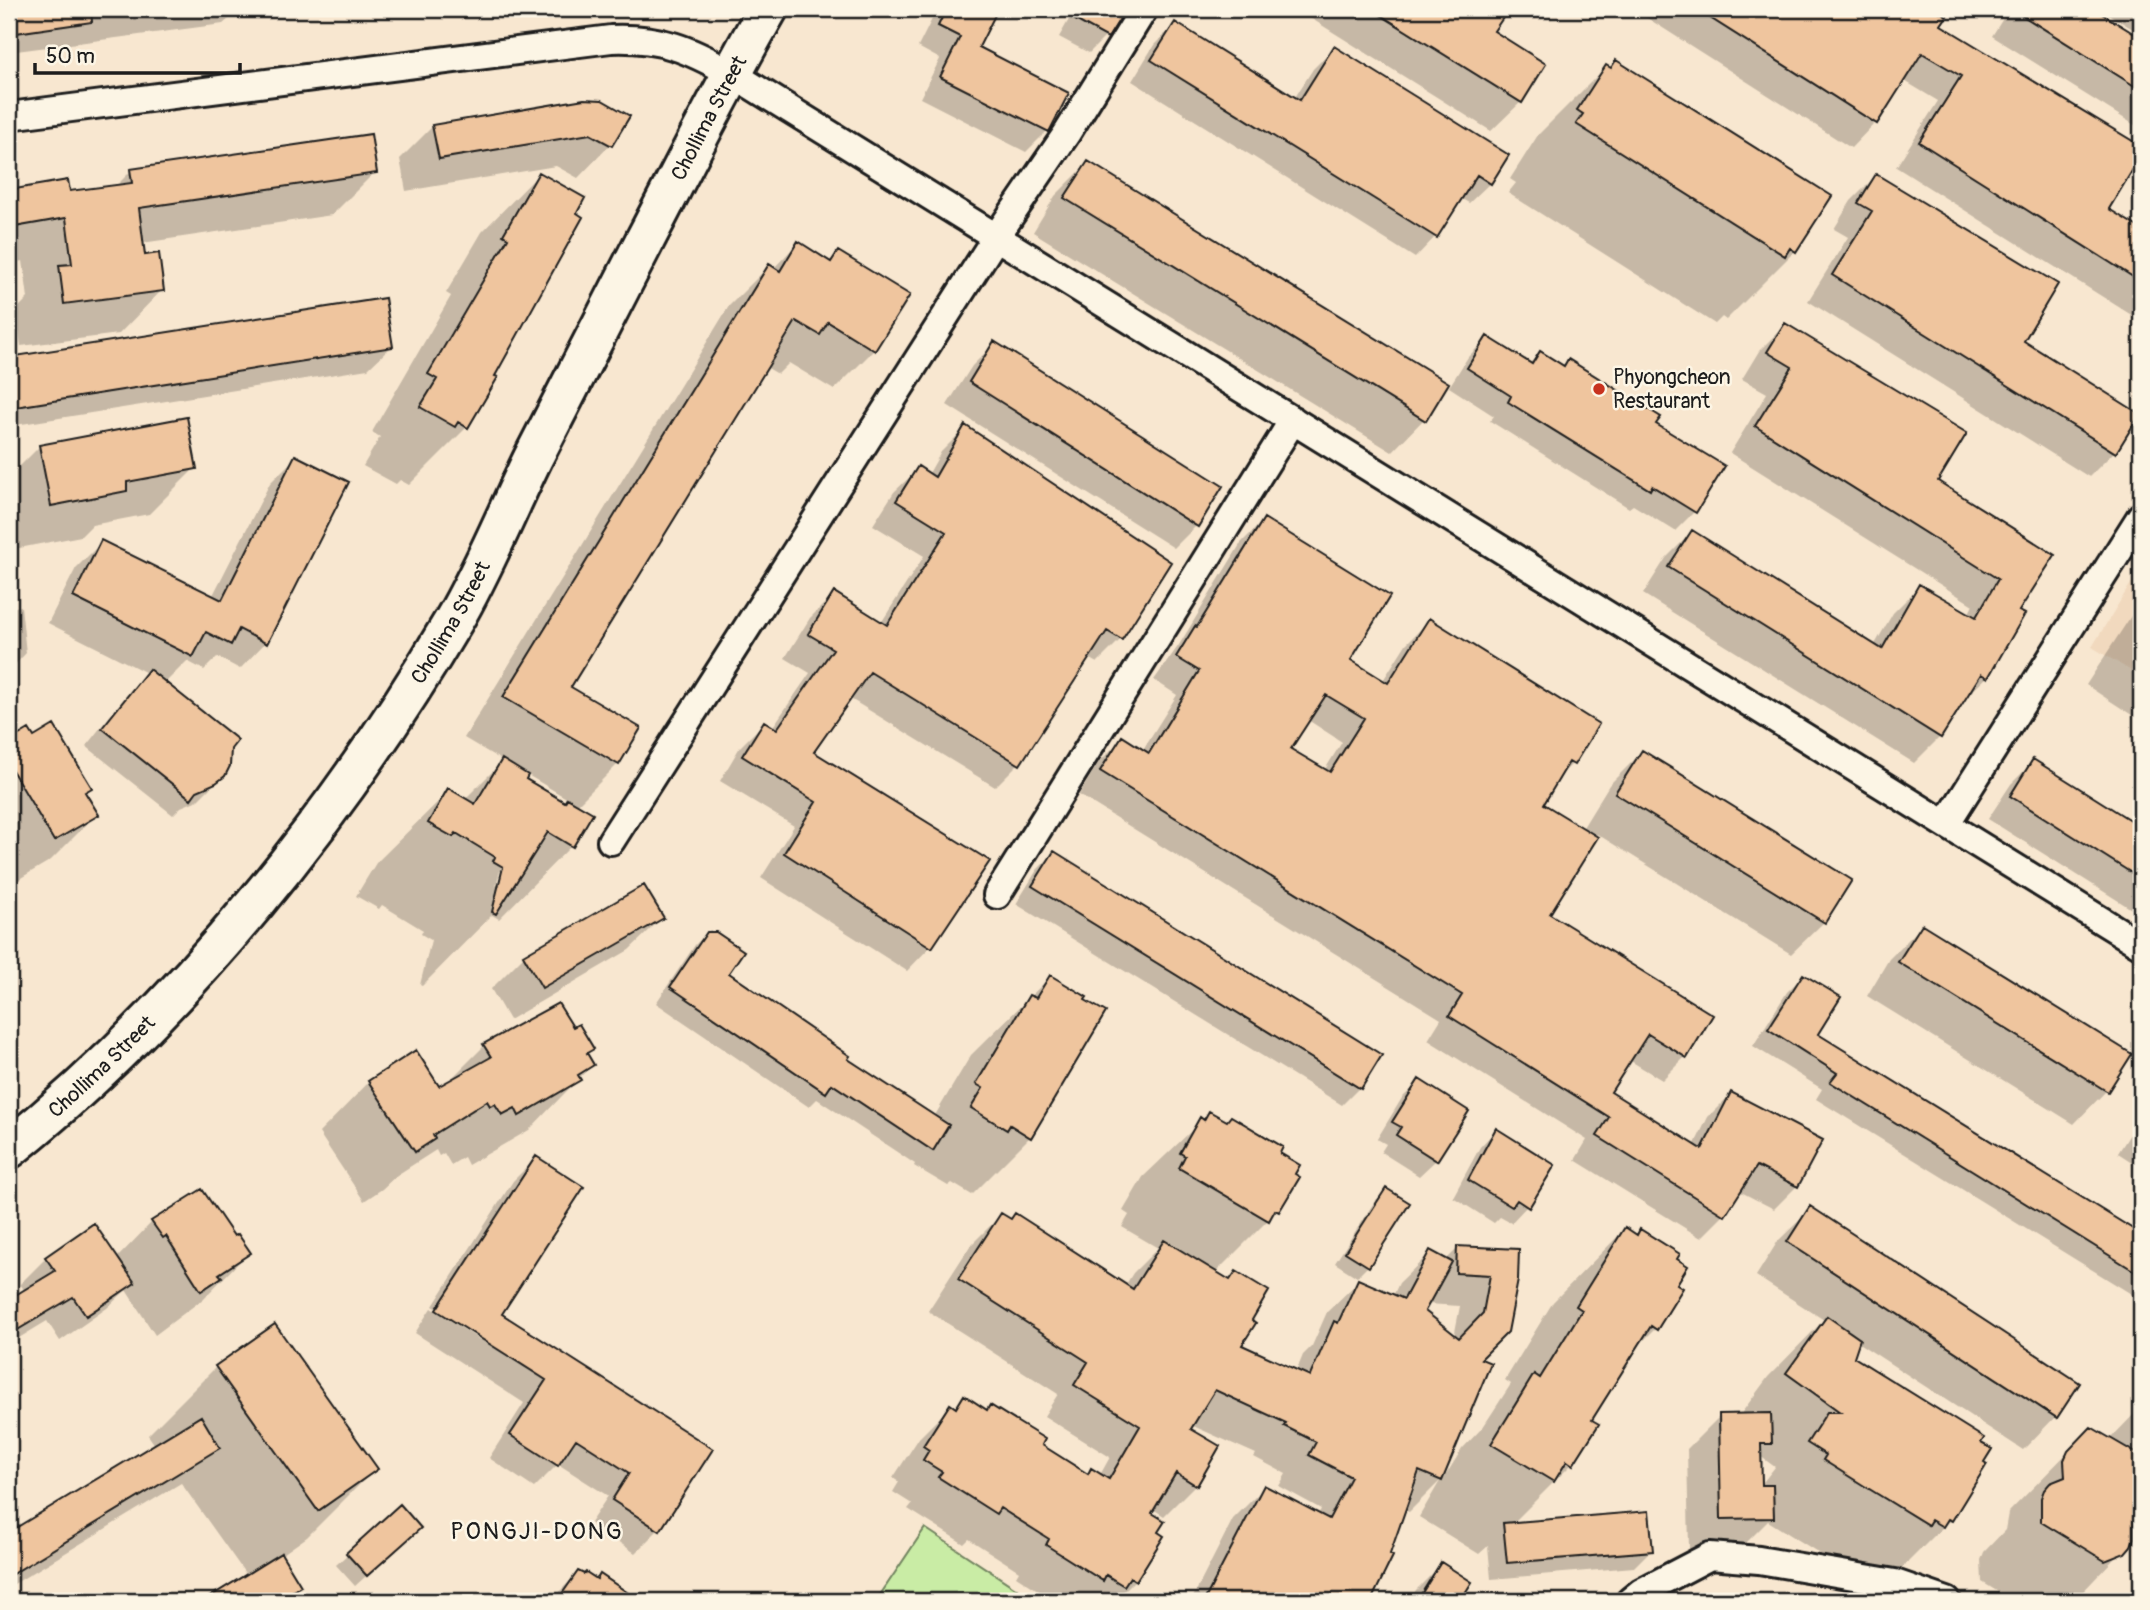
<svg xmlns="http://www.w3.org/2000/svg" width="2150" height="1610" font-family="Pangolin,sans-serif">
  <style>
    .built { fill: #f1d9be }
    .green { fill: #c9eca5; stroke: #728460; stroke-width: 2 }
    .shadow { fill: #0003; fill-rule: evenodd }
    .building { fill: #efc59e; stroke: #1c1c1c; stroke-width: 2; fill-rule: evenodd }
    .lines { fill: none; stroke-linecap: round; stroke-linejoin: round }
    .minor-casing { stroke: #1c1c1c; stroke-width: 32 }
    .highway-casing { stroke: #1c1c1c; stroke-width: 44 }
    .minor { stroke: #fcf5e5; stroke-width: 26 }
    .highway { stroke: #fcf5e5; stroke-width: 38 }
    .poi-dot { fill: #c8321e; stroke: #fcf5e5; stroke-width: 2.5 }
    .labels { text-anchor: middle; stroke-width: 5; stroke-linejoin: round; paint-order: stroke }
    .street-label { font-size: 21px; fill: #1c1c1c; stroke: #fcf5e5 }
    .poi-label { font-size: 21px; fill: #1c1c1c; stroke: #fcf5e5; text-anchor: start }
    .quarter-label { font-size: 24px; letter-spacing: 2px; fill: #1c1c1c; stroke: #fcf5e5 }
  </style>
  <rect width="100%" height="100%" fill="#f8e7d0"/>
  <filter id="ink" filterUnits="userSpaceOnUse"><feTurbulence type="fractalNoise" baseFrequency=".0143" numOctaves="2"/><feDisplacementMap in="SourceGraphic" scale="14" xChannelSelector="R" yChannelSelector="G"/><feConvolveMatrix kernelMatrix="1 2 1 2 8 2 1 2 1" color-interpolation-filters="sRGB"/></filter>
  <g filter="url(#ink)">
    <path class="built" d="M2141 567V677L2092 647Z"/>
    <path class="green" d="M925 1528 1035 1601H876Z"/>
    <path class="shadow" d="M9 9H297L230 18 223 24 9 52Z
      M937 9H996L976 48 1047 131 1026 152 920 98 940 59 918 47Z
      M1075 9H1125L1106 36 1089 53 1059 37Z
      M1296 9H1454L1462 14 1465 9H1507L1491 32 1521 102 1491 131Z
      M1633 9H1941L1937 12 1939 25 2141 148V153L2106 210 2141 231V321L1896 167 1938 101 1903 80 1875 123 1851 148Z
      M2009 9H2091L2141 40V129L1992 36Z
      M2100 9H2141V34Z
      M1175 24 1294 99 1313 69 1334 48 1490 183 1469 203 1460 198 1435 237 1415 258 1132 81 1154 45Z
      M1616 62 1795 251 1726 320 1722 317 1715 324 1508 193 1516 183 1510 179 1538 135 1606 67 1610 69Z
      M627 117 610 145 578 178 556 166 406 191 400 159 433 126Z
      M1088 163 1424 419 1392 452 1033 232 1055 196Z
      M131 171 375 172 332 215 142 243 144 257 162 290 119 334 21 346 16 310 28 298 23 261 9 263V192L66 182 68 193 115 187Z
      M539 174 467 427 409 485 400 480 396 484 363 466 380 437 372 432 451 296 446 293 482 232Z
      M1876 176 2114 452 2089 477 1808 301 1848 237 1834 229 1851 201Z
      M798 243 829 262 838 253 874 350 834 390 789 363 778 374 766 367 569 687 639 729 618 764 577 805 571 846 499 919 492 915 422 986 420 985 431 940 421 934 423 930 382 905 379 909 356 896 376 863 449 791 464 800 503 761 464 738 729 306 769 266 773 269ZM526 774 568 799 564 804 523 779ZM501 867 504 868 501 882 496 886Z
      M384 300 391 347 368 369 9 426V359Z
      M1785 325 1935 482 2052 555 2017 611 1987 677 1962 701 1940 737 1914 763 1643 594 1666 558 1692 532 1874 646 1893 613 1920 586 1968 615 1973 605 1730 453 1767 393 1742 379 1759 351Z
      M1487 338 1529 364 1540 353 1563 367 1568 361 1654 425 1694 512 1675 531 1633 505 1629 508 1490 421 1494 416 1449 387 1468 357Z
      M995 343 1196 526 1174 548 947 405 972 366Z
      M965 428 1169 562 1121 639 1097 663 1088 658 1019 763 995 787 849 698 811 752 987 862 930 947 907 971 761 878 794 826 720 781 740 747 764 723 772 728 810 673 785 658 810 618 834 594 881 623 924 556 873 525 894 492 918 469 928 475 941 452Z
      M39 447 195 468 149 514 92 525 81 536 9 550V477Z
      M296 457 265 643 240 669 217 657 204 670 187 661 164 684 229 749 223 775 198 800 181 807 173 815 86 746 132 688 147 673 48 623 76 568 102 542 212 597 270 483Z
      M1264 520 1348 660 1382 682 1406 644 1429 621 1597 724 1572 764 1556 780 1541 804 1582 829 1609 785 1642 752 1824 922 1791 954 1597 834 1548 915 1711 1016 1685 1057 1662 1080 1629 1060 1608 1093 1694 1146 1708 1117 1731 1094 1797 1186 1774 1209 1739 1191 1724 1215 1701 1238 1575 1160 1587 1140 1428 1040 1441 1019 1079 795 1099 762 1122 739 1142 751 1177 695 1154 680 1179 645 1241 543ZM1308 720 1342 742 1324 771 1289 750Z
      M2141 604V721L2086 685 2133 613Z
      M21 606 26 653 9 671V608Z
      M29 731 33 740 89 788 84 793 97 814 51 860 9 885V743Z
      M2033 762 2141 829V915L1988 819 2011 784Z
      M1054 853 1380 1055 1359 1088 1342 1105 1016 904 1037 870Z
      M662 918 629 950 509 1020 491 989 524 956Z
      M1922 926 2129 1055 2106 1091 2074 1124 1867 996 1889 959Z
      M710 930 742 951 727 974 846 1060 934 1117 971 1055 1050 977 1030 1137 972 1195 952 1183 948 1186 914 1166 915 1164 817 1099 809 1107 656 1003 695 945Z
      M1803 976 1815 1034 2141 1236V1300L1816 1099 1822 1089 1753 1046 1787 992Z
      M572 1030 592 1049 586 1055 592 1065 529 1130 468 1165 464 1157 451 1165 444 1153 439 1156 436 1150 397 1175 382 1189 364 1201 319 1133 369 1082 438 1089 445 1085 484 1046Z
      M1419 1082 1436 1160 1419 1176 1381 1152 1386 1144 1377 1139 1402 1098Z
      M1210 1113 1277 1154V1211L1215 1273 1228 1281 1236 1273 1249 1320 1240 1346 1296 1372 1303 1355 1312 1346 1327 1312 1359 1281 1393 1296 1399 1283 1431 1252 1446 1260 1458 1248 1517 1251 1478 1360 1442 1477 1444 1478 1462 1449 1483 1427 1511 1384 1505 1380 1553 1302 1625 1229 1636 1236 1641 1231 1675 1260V1284L1681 1288 1655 1329 1634 1350 1590 1420 1572 1464 1512 1524 1651 1550 1634 1567 1491 1579 1488 1546 1479 1554 1419 1517 1440 1481 1409 1512 1404 1510 1388 1555 1391 1556 1369 1601H1191L1233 1519 1265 1487 1318 1515 1321 1509 1279 1486 1286 1474 1254 1457 1256 1454 1191 1425 1188 1430 1195 1485 1164 1516 1153 1509 1150 1514 1155 1533 1162 1537 1135 1580 1114 1601H1055L1016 1576 1019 1571 969 1539 964 1544 908 1509 912 1504 893 1492 899 1482 893 1478 919 1438 950 1407 953 1409 964 1397 1087 1475 1092 1470 1100 1475 1110 1457 1044 1416 1058 1394 928 1311 970 1246 1001 1215 1125 1286 1133 1273 1158 1248 1122 1227 1129 1215 1123 1211 1143 1177ZM1427 1304 1460 1306 1454 1337 1423 1312Z
      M2141 1117V1168L2118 1153Z
      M1496 1130 1527 1206 1511 1223 1500 1217 1494 1223 1453 1197 1480 1147Z
      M536 1158 500 1314 710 1450 658 1530 635 1553 590 1523 608 1496 558 1464 534 1488 489 1458 524 1403 415 1333 431 1308 480 1340V1336L433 1306 513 1181Z
      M1386 1190 1368 1266 1357 1277 1335 1263 1375 1201Z
      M1811 1209 2078 1383 2055 1417 2023 1450 1857 1342 1852 1357 1978 1443 1950 1520 1891 1579 1867 1583 1768 1521 1739 1550 1689 1551 1687 1449 1720 1416 1740 1415 1768 1377 1824 1320 1756 1276 1778 1241ZM1760 1456 1775 1467 1760 1486Z
      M152 1222 233 1239 248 1253 203 1299 155 1335 126 1290 107 1308 60 1341 47 1321 9 1344V1301L25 1291 20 1284 46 1258 116 1259Z
      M216 1367 376 1468 307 1537 280 1556 299 1586 283 1601H207L247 1576 181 1483 9 1587V1534L155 1445 148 1435Z
      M2141 1407V1548L2131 1541 2074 1601H2013L1982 1582 1981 1560 1984 1552 2005 1530 2008 1513 2091 1429 2109 1440Z
      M400 1506 394 1551 355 1586 336 1565Z
      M1441 1565 1461 1597 1468 1601H1409L1416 1590Z
      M578 1573 596 1580 600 1576 637 1601H550Z"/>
    <path class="building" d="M9 9H91L92 22 9 34Z
      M946 9H998L979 47 1069 93 1049 132 940 77 960 37 938 26Z
      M1055 9H1126L1108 38Z
      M1371 9H1509L1494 31 1546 64 1522 103Z
      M1696 9H1935L1947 16 1941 25 2141 146V156L2109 209 2141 229V282L1919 142 1961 76 1922 53 1877 124Z
      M2012 9H2094L2141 38V90Z
      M1175 22 1300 100 1334 46 1509 155 1491 184 1477 175 1437 238 1151 60Z
      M1616 60 1832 196 1796 252 1790 248 1785 256 1576 124 1583 114 1577 110 1606 65 1611 68Z
      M584 99 602 100 630 116 612 146 590 134 439 159 432 125Z
      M371 134 377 173 139 208 145 255 159 253 164 291 64 304 59 265 72 264 66 218 9 228V190L68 180 70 191 132 183 130 169Z
      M1088 161 1449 383 1426 421 1064 198Z
      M539 172 585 198 577 213 583 217 495 376 498 377 468 428 458 422 455 427 420 407 437 379 428 374 508 238 503 235Z
      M1876 174 2058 284 2024 341 2140 414 2116 453 1832 275 1872 211 1858 203Z
      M798 241 831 262 838 251 910 295 875 351 828 322 820 335 796 321 571 687 641 728 619 765 503 697 769 264 780 271Z
      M385 298 393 347 9 408V357Z
      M1785 323 1967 433 1938 481 2055 555 2019 611 2025 614 1988 678 1981 674 1941 738 1668 567 1692 530 1882 649 1919 584 1976 617 1998 579 1755 426 1792 367 1767 352Z
      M1487 336 1532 364 1540 351 1564 366 1568 359 1661 417 1656 424 1725 466 1696 513 1652 486 1650 490 1508 402 1511 396 1467 368Z
      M994 341 1223 486 1198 527 969 382Z
      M187 417 197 469 127 482V491L51 506 39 445Z
      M965 425 1171 562 1122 640 1107 631 1020 765 870 672 814 752 990 861 932 948 784 853 816 802 742 756 764 721 777 729 833 649 808 634 834 592 887 625 946 532 896 501 918 466 935 477Z
      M295 455 349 482 267 644 239 629 231 645 206 632 193 657 73 597 101 540 222 600Z
      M1264 518 1390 596 1351 660 1388 683 1429 618 1599 724 1574 765 1569 762 1544 804 1598 837 1550 914 1713 1015 1687 1058 1648 1034 1611 1092 1702 1149 1731 1092 1823 1140 1798 1187 1757 1166 1725 1216 1597 1136 1609 1117 1449 1016 1462 995 1100 771 1122 736 1149 753 1199 671 1176 657 1195 626 1197 627ZM1326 695 1364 718 1330 772 1291 749Z
      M149 669 238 740 231 749 230 766 225 776 216 783 197 791 191 799 102 728Z
      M54 725 92 788 85 792 99 815 54 841 9 765V741L29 729 34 737Z
      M1642 750 1852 880 1825 923 1615 793Z
      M502 759 528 775 526 779 565 802 567 798 593 813 573 847 548 832 496 914 492 912 503 867 493 861 495 857 456 833 453 837 428 823 448 788 475 804Z
      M2033 759 2141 827V879L2010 796Z
      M1054 851 1382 1055 1361 1089 1032 886Z
      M644 885 664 918 542 988 523 955Z
      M1922 924 2132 1054 2108 1092 1898 962Z
      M707 932H716L744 951 729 973 850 1056 848 1059 949 1125 933 1151 832 1084 826 1093 670 987Z
      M1803 974 1841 997 1818 1034 2141 1234V1275L1830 1082 1837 1073 1768 1029Z
      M1050 975 1087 997 1085 1000 1106 1012 1031 1138 1010 1125 1007 1130 971 1108 983 1088 976 1084 1029 995 1036 998Z
      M558 1003 573 1027 579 1024 594 1049 587 1053 594 1065 578 1075 581 1080 519 1116 515 1108 502 1115 495 1104 490 1106 487 1101 433 1135 435 1139 415 1152 368 1081 416 1050 439 1086 491 1057 483 1044Z
      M1419 1079 1469 1111 1437 1161 1396 1135 1401 1127 1392 1122Z
      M1209 1111 1227 1121 1231 1116 1283 1147 1280 1153 1300 1165 1295 1174 1300 1177 1279 1212 1275 1210 1269 1221 1179 1168 1185 1156 1180 1153 1200 1117 1204 1120Z
      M1496 1128 1555 1165 1529 1208 1517 1200 1512 1207 1468 1180Z
      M536 1156 584 1187 502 1314 713 1449 660 1531 612 1500 629 1473 576 1439 558 1466 510 1435 546 1380 436 1310Z
      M1386 1188 1410 1203 1369 1267 1345 1252Z
      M202 1189 234 1236 238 1234 251 1253 219 1274 222 1277 201 1291 166 1236 163 1238 151 1221Z
      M1810 1206 2080 1383 2057 1418 1787 1242Z
      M1001 1213 1011 1219 1015 1213 1133 1289 1164 1240 1230 1280 1236 1271 1269 1291 1252 1320 1256 1323 1242 1345 1310 1376 1334 1321 1338 1323 1358 1279 1404 1299 1430 1250 1452 1262 1425 1311 1459 1338 1483 1313 1490 1275 1456 1273 1457 1246 1519 1249 1518 1280 1508 1332 1481 1359 1491 1363 1442 1481 1419 1471 1390 1554 1393 1556 1371 1601H1204L1264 1485 1329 1519 1351 1477 1309 1455 1316 1442 1284 1426 1286 1423 1215 1390 1191 1429 1220 1446 1197 1486 1176 1473 1152 1513 1165 1521 1158 1532 1164 1536 1136 1581 1130 1577 1124 1586 1106 1575 1103 1581 1046 1545 1049 1539 1000 1508 996 1514 938 1477 942 1472 923 1460 929 1450 923 1446 950 1404 956 1408 964 1395 987 1410 990 1405 1045 1439 1042 1445 1088 1474 1091 1468 1109 1479 1140 1426 1074 1385 1088 1362 958 1279Z
      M94 1223 135 1283 86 1316 73 1297 9 1335V1299L55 1271 45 1257Z
      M1625 1227 1637 1235 1640 1229 1680 1254 1677 1259 1688 1266 1677 1284 1683 1288 1657 1330 1651 1326 1592 1420 1599 1424 1573 1465 1567 1461 1554 1482 1491 1444 1534 1374 1540 1378 1582 1310 1576 1306Z
      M1827 1316 1860 1339 1854 1357 1984 1438 1981 1443 1992 1449 1984 1462 1987 1464 1952 1521 1948 1519 1943 1527 1931 1520 1928 1525 1866 1487 1823 1460 1826 1455 1807 1443 1827 1412H1840L1786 1373Z
      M275 1324 378 1469 318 1511 215 1366Z
      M1771 1413 1772 1444H1761L1762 1485H1773L1774 1518 1721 1519 1719 1414Z
      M201 1416 220 1448 9 1576V1532Z
      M2091 1427 2141 1456V1518L2134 1521V1538L2131 1546 2125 1553 2105 1561 2041 1522V1498L2044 1490 2050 1483 2065 1477 2064 1460 2068 1451Z
      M400 1504 421 1528 367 1576 346 1553Z
      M1649 1511 1653 1551 1507 1563 1503 1523Z
      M281 1553 301 1586 276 1601H203Z
      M1441 1562 1472 1582 1460 1601H1417Z
      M578 1571 584 1574 586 1572 597 1579 600 1574 640 1601H557Z"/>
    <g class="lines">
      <defs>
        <path id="minor" d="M9 116 611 39C660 37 689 49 731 73L2141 945
          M1946 824 2141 516
          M611 841 996 237 1067 133 1144 9
          M997 895 1293 420
          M1630 1601 1641 1592 1710 1556 1759 1560 1895 1583 1947 1601"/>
        <g id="highway">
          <path id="s1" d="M9 1149C185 1007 339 815 454 620 484 569 507 511 533 458 570 386 607 314 644 242 685 164 724 85 768 9"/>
        </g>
      </defs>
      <use href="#minor" class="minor-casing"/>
      <use href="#highway" class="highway-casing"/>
      <use href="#minor" class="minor"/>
      <use href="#highway" class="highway"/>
    </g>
  </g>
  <circle class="poi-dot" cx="1599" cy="389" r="7"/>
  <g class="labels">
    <g class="street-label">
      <text dy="7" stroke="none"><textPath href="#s1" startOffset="1258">Chollima Street</textPath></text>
      <text dy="7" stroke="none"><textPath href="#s1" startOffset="691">Chollima Street</textPath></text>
      <text dy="7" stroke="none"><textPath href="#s1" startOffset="124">Chollima Street</textPath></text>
    </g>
    <g class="poi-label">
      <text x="1613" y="384">Phyongcheon<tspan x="1613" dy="24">Restaurant</tspan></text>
    </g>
    <g class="quarter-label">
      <text x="537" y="1539">PONGJI-DONG</text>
    </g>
  </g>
  <rect width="2150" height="1610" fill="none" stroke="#fcf5e5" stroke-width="35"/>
  <rect x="18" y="18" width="2115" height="1575" fill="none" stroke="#1c1c1c" stroke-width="2.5" filter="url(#ink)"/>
  <path d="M35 63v10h205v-10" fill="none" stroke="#1c1c1c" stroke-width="3.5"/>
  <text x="46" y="63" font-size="21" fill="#1c1c1c" stroke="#fcf5e5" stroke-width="5" paint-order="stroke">50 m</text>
</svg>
